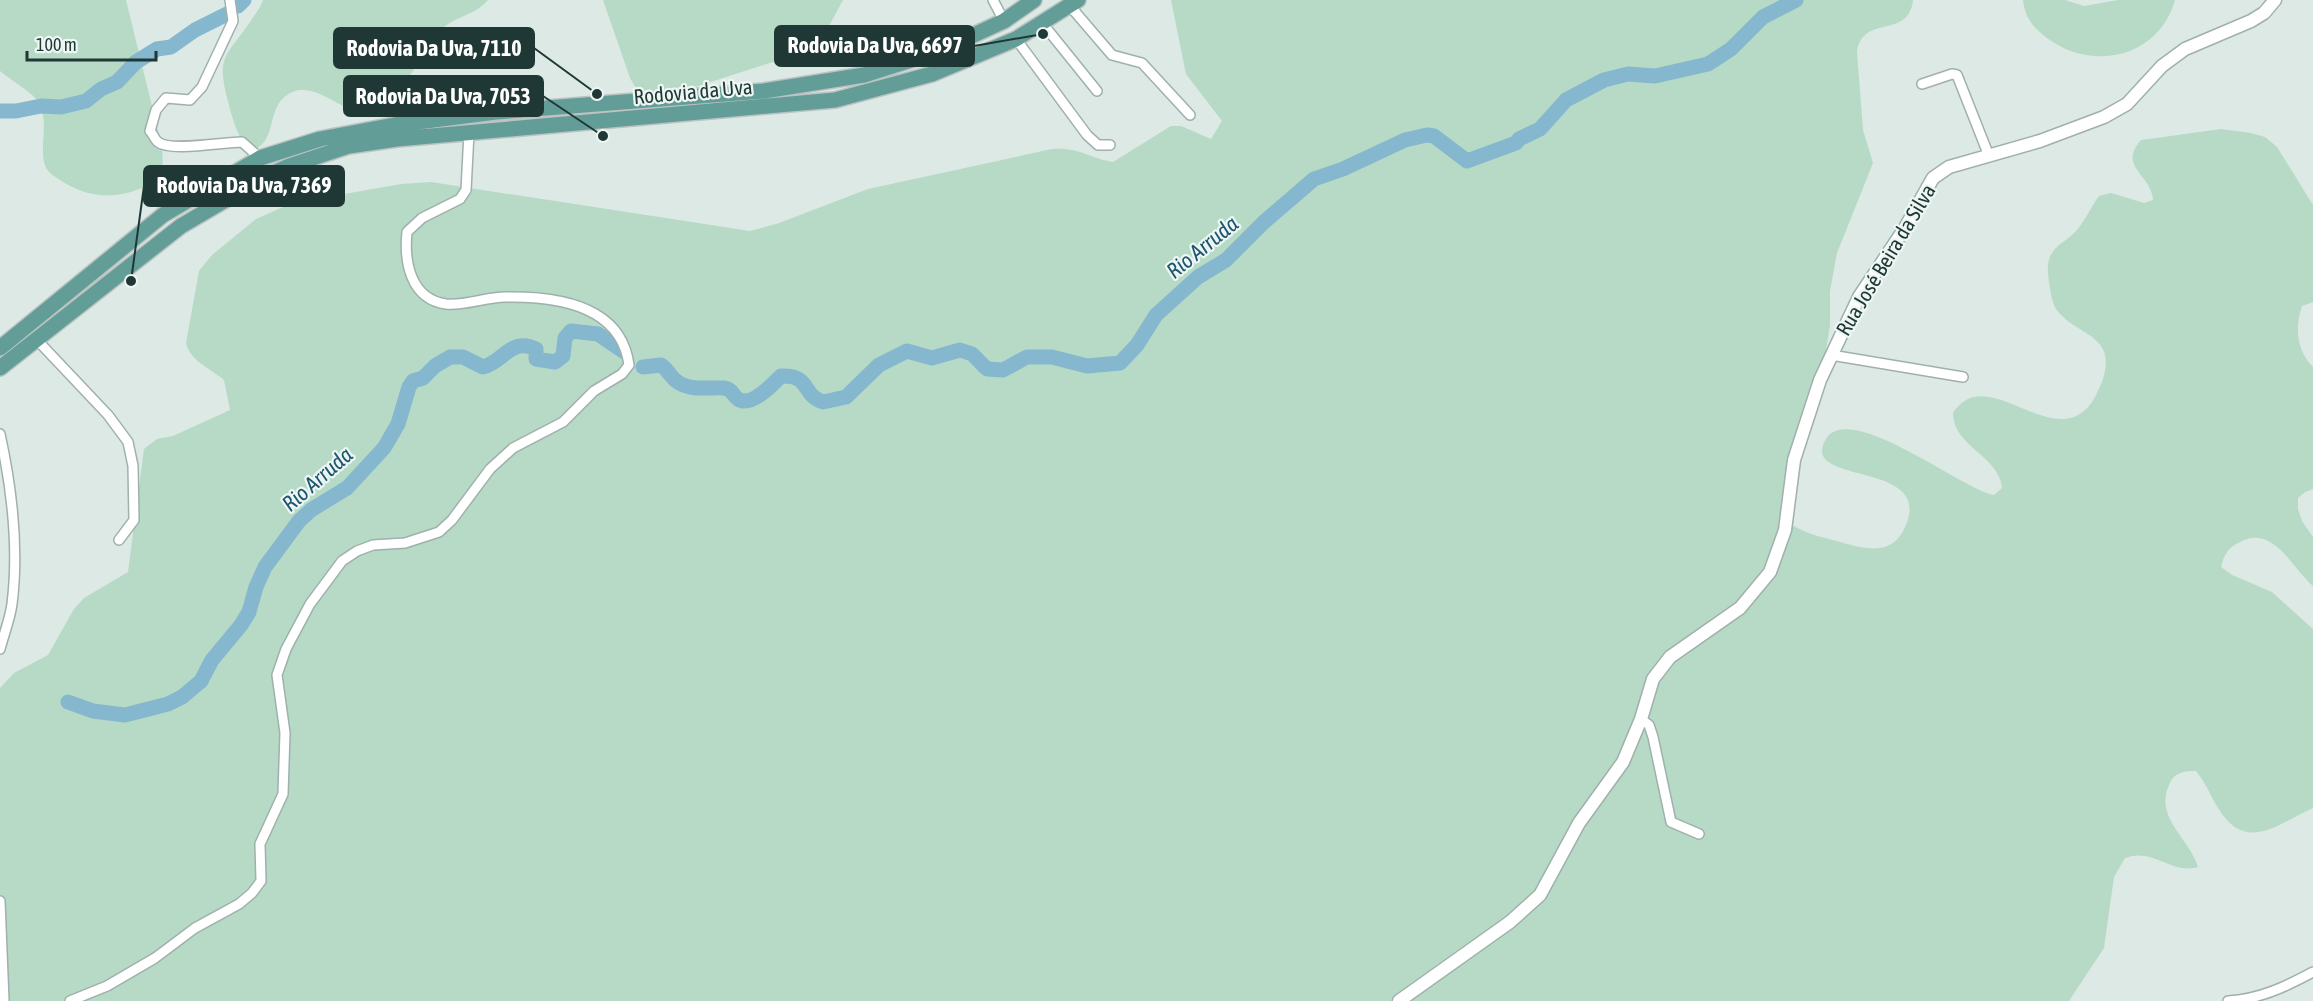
<svg xmlns="http://www.w3.org/2000/svg" width="2313" height="1001" font-family="'Asap Condensed',sans-serif">
  <style>
    .green { fill: #b6dac5 }
    .lines { fill: none; stroke-linecap: round; stroke-linejoin: round }
    .river { stroke: #85b8ce; stroke-width: 15 }
    .minor-casing { stroke: #a0b0ad; stroke-width: 12 }
    .tertiary-casing { stroke: #a0b0ad; stroke-width: 15 }
    .primary-casing { stroke: #bcc3c2; stroke-width: 18 }
    .minor { stroke: #fff; stroke-width: 9 }
    .tertiary { stroke: #fff; stroke-width: 12 }
    .primary { stroke: #629e97; stroke-width: 15 }
    .labels { text-anchor: middle; stroke-width: 4.5; stroke-linejoin: round; paint-order: stroke }
    .street-label { font-size: 21px; fill: #1f3835; stroke: #edf6f3 }
    .water-label { font-size: 22px; font-style: italic; fill: #1c5671; stroke: #edf6f3 }
    .leader { fill: none; stroke: #1f3835; stroke-width: 2 }
    .callout-dot { fill: #1f3835; stroke: #edf6f3; stroke-width: 2 }
    .callout { fill: #1f3835; stroke: #1f3835; stroke-width: 2 }
    .callout-label { font-size: 22px; text-anchor: middle; font-weight: bold; fill: #fff }
  </style>
  <rect width="100%" height="100%" fill="#dde9e5"/>
  <path class="green" d="M0 0H126L161 143C164 162 165 176 146 186 118 200 88 198 63 182 55 177 46 172 44 162 40 143 49 122 39 103 35 94 9 79 0 71Z
    M263 0H488C472 19 451 14 434 38 419 60 394 110 364 111 340 111 323 88 300 90 291 91 282 97 278 105 272 115 272 128 266 139 246 170 232 118 229 105 215 54 226 58 252 19 256 13 261 7 263 0Z
    M603 0H843L822 39 810 50 683 91 646 96 637 90 630 78Z
    M1171 0H1913C1909 40 1863 13 1857 52L1863 130 1873 163 1837 253 1830 291V325L1826 350 1797 439 1788 522C1805 535 1827 538 1847 544 1877 552 1898 552 1908 519 1925 461 1798 485 1826 439 1850 400 1964 491 1994 495L2002 488C1999 455 1953 447 1953 413 1986 361 2051 451 2089 406 2095 399 2098 390 2102 382 2119 333 2076 337 2056 309 2052 302 2050 290 2049 282 2048 275 2047 266 2049 260 2052 247 2065 242 2073 234 2084 224 2090 208 2099 196L2111 193 2144 203 2153 200C2152 175 2117 167 2141 140L2221 129 2251 133 2265 137 2277 147 2313 205V302L2302 306C2295 327 2296 350 2313 367V489L2305 492 2298 498V509L2302 521 2313 537V586C2292 568 2273 524 2240 542 2228 548 2224 554 2221 567L2232 575 2272 592 2313 629V808C2279 823 2247 853 2220 811 2211 798 2207 784 2196 771 2184 771 2174 772 2169 785 2154 818 2190 839 2198 867 2172 875 2153 847 2125 858L2114 877 2104 948 2069 1001H0V688L14 673 48 655 74 609 84 598 128 572 144 449 157 439 173 436 230 410 224 380C210 368 190 361 186 343L199 271 212 255 256 219 283 207 316 199 401 184 431 182 750 231 779 223 868 189 1052 149C1080 147 1088 158 1113 162L1171 126H1181L1211 139 1222 121 1186 74Z
    M2023 0H2065L2084 6 2118 0H2175C2159 58 2092 72 2047 38 2033 27 2025 18 2023 0Z"/>
  <g class="lines">
    <path class="river" d="M238 6 244 0
      M0 111H16L41 106 61 107 86 101 101 89 117 82 136 62 157 49 171 47 195 30 231 12
      M643 367 661 365C667 369 669 374 674 379 687 392 709 387 724 388 733 389 732 395 738 399 751 408 773 384 781 376 812 375 800 394 823 402L846 397 879 365 907 351 932 358 960 350 972 354 987 369 1003 370 1027 357H1052L1087 366 1120 363 1137 345 1156 315 1198 277 1226 260 1264 222 1314 179 1343 169 1405 140 1427 135 1434 136 1467 161 1516 143 1519 139 1540 129 1566 100 1604 80 1628 74 1655 76 1708 64 1731 49 1763 17 1796 0
      M68 702 93 711 125 715 168 704 182 697 201 681 212 660 241 625 249 612 256 587 265 567 299 521 311 510 347 488 384 448 398 424 409 387 413 381 423 378 435 366 450 357H463L483 367C504 362 510 337 536 349V359L555 362 563 356 565 338 571 331 598 334 623 351"/>
    <defs>
      <path id="minor" d="M230 0 233 21 202 87 190 100 166 98 156 110 150 131C153 134 155 140 158 142 170 152 224 142 242 142L260 158
        M993 0 1004 21
        M1070 6 1112 55 1142 63 1190 115
        M1043 24 1097 91
        M1016 39 1087 135 1098 145H1110
        M1922 84 1952 74 1957 75 1989 156
        M38 341 108 415 128 442 133 466 134 520 119 540
        M1831 355 1963 377
        M0 434C12 489 19 548 12 604 10 619 4 634 0 649
        M1641 719 1649 725 1653 737 1671 822 1699 834
        M0 901 4 1001
        M70 1001 107 986 155 958 195 928 239 904 252 893 261 881 260 844 283 794 285 733 277 675 286 649 310 604 342 561 357 551 373 545 405 543 439 532 452 520 490 469 513 448 563 422 594 391 622 374 629 365C621 305 556 296 505 297 486 297 465 306 446 304 410 299 404 261 407 232L422 218 460 199 466 190 469 133
        M2228 1001C2260 999 2285 987 2313 972"/>
      <path id="tertiary" d="M1399 1001 1510 922 1540 895 1579 823 1623 762 1641 719 1653 679 1670 657 1740 608 1770 572 1785 530 1794 460 1820 380 1859 297 1905 228 1933 178 1949 167 2040 141 2104 117 2127 104 2162 66 2185 49 2251 21 2264 13 2275 0"/>
      <path id="primary" d="M0 348 163 215 260 158 320 139 394 125 496 112 764 91 864 75 939 51 1004 21 1034 0
        M0 368 181 226 261 179 289 166 349 146 397 139 835 100 932 74 1016 39 1078 0"/>
    </defs>
    <use href="#minor" class="minor-casing"/>
    <use href="#tertiary" class="tertiary-casing"/>
    <use href="#primary" class="primary-casing"/>
    <use href="#minor" class="minor"/>
    <use href="#tertiary" class="tertiary"/>
    <use href="#primary" class="primary"/>
  </g>
  <g class="labels">
    <g class="street-label">
      <text transform="translate(693 92) rotate(-5)" y="7">Rodovia da Uva</text>
      <text transform="translate(1886 260) rotate(-59)" y="7">Rua José Beira da Silva</text>
    </g>
    <g class="water-label">
      <text transform="translate(1202 247) rotate(-39)" y="8">Rio Arruda</text>
      <text transform="translate(317 479) rotate(-41)" y="8">Rio Arruda</text>
    </g>
  </g>
  <path class="leader" d="M1043 34L974 46M597 94L534 48M603 136L543 96M131 281L144 186"/>
  <g class="callout-dot">
    <circle cx="1043" cy="34" r="6"/>
    <circle cx="597" cy="94" r="6"/>
    <circle cx="603" cy="136" r="6"/>
    <circle cx="131" cy="281" r="6"/>
  </g>
  <g class="callout">
    <rect x="775" y="26" width="199" height="40" rx="6"/>
    <rect x="334" y="28" width="200" height="40" rx="6"/>
    <rect x="344" y="76" width="199" height="40" rx="6"/>
    <rect x="144" y="166" width="200" height="40" rx="6"/>
  </g>
  <g class="callout-label">
    <text x="875" y="53">Rodovia Da Uva, 6697</text>
    <text x="434" y="56">Rodovia Da Uva, 7110</text>
    <text x="443" y="104">Rodovia Da Uva, 7053</text>
    <text x="244" y="193">Rodovia Da Uva, 7369</text>
  </g>
  <path d="M27 51v9h129v-9" fill="none" stroke="#1f3835" stroke-width="3"/>
  <text x="36" y="51" font-size="18" fill="#1f3835" stroke="#edf6f3" stroke-width="4.5" paint-order="stroke">100 m</text>
</svg>
